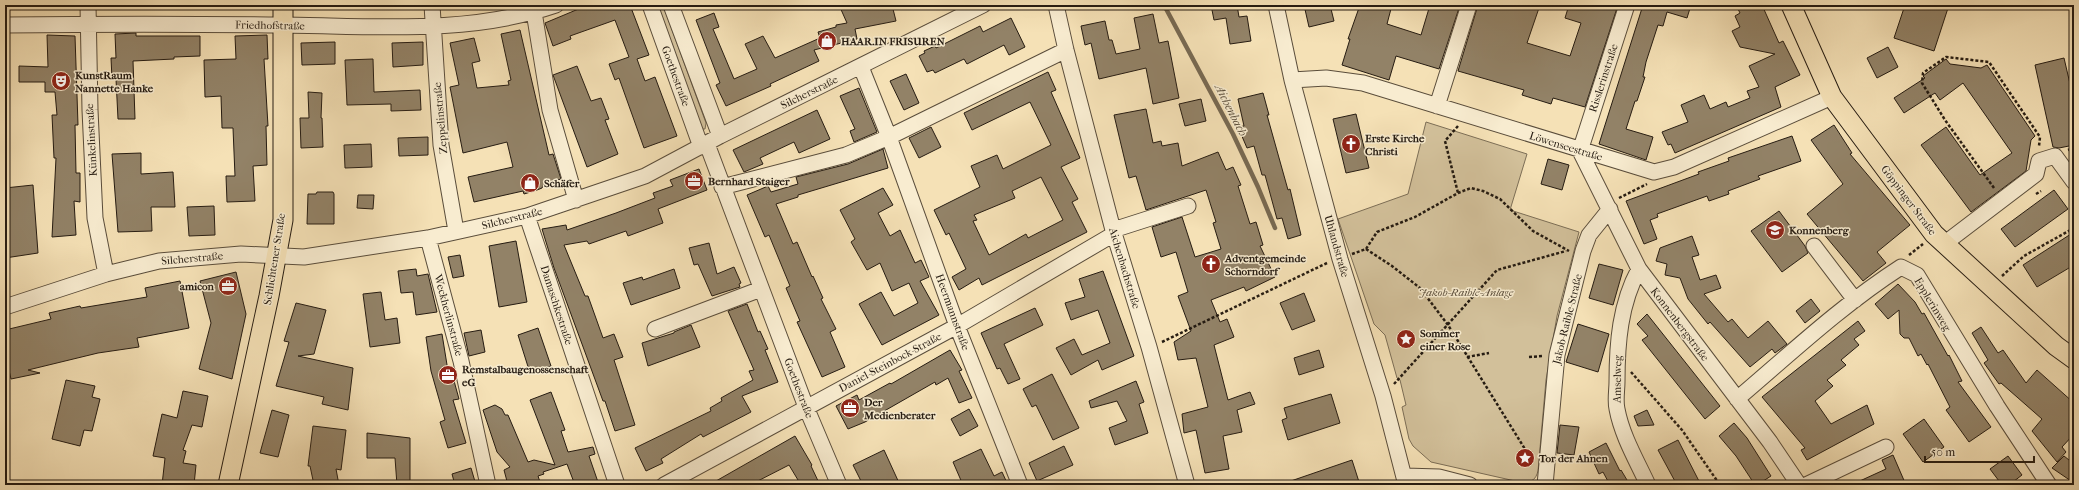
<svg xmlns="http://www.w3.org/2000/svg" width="2079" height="490" font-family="'IM FELL French Canon',serif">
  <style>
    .green { fill: #d2c09a; stroke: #7c6e56 }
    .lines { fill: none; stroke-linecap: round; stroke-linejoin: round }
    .stream { stroke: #786a53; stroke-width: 4.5 }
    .building { fill: #928267; stroke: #261c12; fill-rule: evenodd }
    .minor-casing { stroke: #5a4d3b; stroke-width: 17 }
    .major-casing { stroke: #261c12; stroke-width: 21 }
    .path { stroke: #261c12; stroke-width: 2.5; stroke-dasharray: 3 2; stroke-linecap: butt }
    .minor { stroke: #f8ecd0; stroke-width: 15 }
    .major { stroke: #f5e1b6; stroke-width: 19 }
    .labels { text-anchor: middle; stroke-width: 3; stroke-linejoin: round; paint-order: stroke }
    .street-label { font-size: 11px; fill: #261c12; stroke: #f8ecd0 }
    .poi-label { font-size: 11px; font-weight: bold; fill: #261c12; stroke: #f8ecd0; text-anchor: start }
    .park-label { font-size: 11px; font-style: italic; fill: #5a4d3b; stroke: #f8ecd0 }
    .water-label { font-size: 12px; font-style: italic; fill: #5d503d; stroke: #f8ecd0 }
  </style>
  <rect width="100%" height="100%" fill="#f5e1b6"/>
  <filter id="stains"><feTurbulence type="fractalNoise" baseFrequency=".005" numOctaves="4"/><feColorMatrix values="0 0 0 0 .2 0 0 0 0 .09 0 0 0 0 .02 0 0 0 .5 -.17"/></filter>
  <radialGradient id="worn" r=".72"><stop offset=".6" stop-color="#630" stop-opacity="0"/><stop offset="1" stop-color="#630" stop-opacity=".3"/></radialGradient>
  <path class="green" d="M654 5H663L706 123 705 129H701Z
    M1426 122 1527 154 1510 210 1579 232 1557 316 1546 380 1538 471C1536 479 1532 482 1524 483L1431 462 1413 446 1409 439 1402 407 1406 405 1400 380 1397 378 1385 335 1374 324 1338 219 1408 194Z"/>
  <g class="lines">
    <path class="stream" d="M1164 5 1233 134 1258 187 1275 228"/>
  </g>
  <path class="building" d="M588 5H630L649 55 637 59 645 81 655 77 677 136 644 148 619 78 615 80 609 64 629 57 615 20 570 36 571 39 553 46 545 23Z
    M839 5H892L896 21 855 29 857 39 814 50 819 61 770 84 771 86 726 106 716 85 720 83 696 20 714 13 719 27 713 29 734 79 757 69 745 44 763 36 775 58 820 38 818 32 836 27V25L847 23Z
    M1211 5H1237L1239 17 1247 16 1251 41 1230 44 1226 18 1214 20Z
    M1304 5H1330L1334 21 1309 27Z
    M1360 5H1392L1387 24 1421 35 1430 5H1460L1439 69 1396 56 1389 80 1342 65 1350 39H1348Z
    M1478 5H1540L1527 43 1570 56 1581 23 1565 18 1569 5H1618L1585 107 1553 98 1551 104 1522 95 1524 90 1458 71Z
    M1643 5H1691L1687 18 1667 12 1663 26 1658 25 1646 62 1643 77H1645L1637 101H1635L1626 129 1653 137 1646 160 1599 144Z
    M1736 5H1762L1779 43 1783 41 1800 75 1775 87 1781 107 1675 153 1671 144 1668 145 1662 132 1688 122 1681 105 1704 95 1710 109 1726 102 1728 107 1750 98 1747 91 1759 87 1749 66 1775 54 1740 47 1732 31 1740 27 1735 16 1740 13Z
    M1905 5H1949L1934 51 1894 38Z
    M1153 14 1159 43 1168 41 1179 98 1153 104 1146 68 1099 79 1091 43 1085 45 1081 26 1105 21 1109 40H1112L1116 54 1140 49 1134 18Z
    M1011 18 1025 47 1009 55 1004 45 967 64 964 59 935 73 933 70 927 72 919 56 925 53 924 51 935 46 936 48 980 26 983 32Z
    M520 30 549 155 553 154 561 179 544 184 542 188 537 190 524 194 523 191 474 202 468 177 513 167 507 142 463 153 450 87 459 85 450 43 474 38 480 61 472 63 477 88 509 85 508 81 511 80 501 34Z
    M136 33V36H200V56L174 57V59L133 61 135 119H118L116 79H112L111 58H116L115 34Z
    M47 35 75 36 78 125H75L76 173H80V202L74 201 76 235 52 237 56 158H54L52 115H57L55 92H45V82H19V66L48 67Z
    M267 35 268 59H264L268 126H266L267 165 253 166 255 201 227 202 226 176H235L233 128H222L221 96 205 97 204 60 236 59 235 36Z
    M335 42V64L302 65 301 43Z
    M423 42V65L393 67 392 43Z
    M1888 47 1898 67 1877 78 1867 58Z
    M2064 58 2074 101V145L2059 148 2053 147 2035 65Z
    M373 59 374 92 420 90 421 110 391 111V104L347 105 345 60Z
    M1946 59 1950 64 1981 68 1987 65 2035 136 2031 140 2026 171 1971 212 1921 145 1946 127 1980 175 2012 153 1963 83 1940 100 1935 93 1904 113 1894 98 1925 78 1923 76Z
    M577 66 591 101 601 98 609 119 605 120 618 154 587 167 553 75Z
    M1048 72 1056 90 1051 92 1080 158 1061 167 1078 199 1072 202 1087 232 982 285 979 278 959 290 952 277 966 269 949 233 946 235 934 210 980 187 971 166 997 155 1003 169 1051 145 1030 102 972 130 964 113ZM1041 177 1063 220 1028 238 1026 234 989 255 973 221 977 220 974 215 1015 198 1012 191Z
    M906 74 919 103 904 110 890 81Z
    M859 88 877 132 854 142 850 131 855 129 840 96Z
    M308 92 322 93 321 118H322L323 147 301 148 300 118H309Z
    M1263 93 1269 115H1267L1288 190 1290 189 1301 235 1288 239 1282 218 1277 219 1265 175H1262L1254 146 1247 148 1238 127 1244 126 1238 99Z
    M1201 99 1206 121 1185 126 1179 104Z
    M1146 109 1153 143 1161 141 1162 146 1178 143 1182 166 1218 152 1226 170 1233 167 1241 185 1238 186 1250 224 1256 222 1263 245 1260 246 1275 277 1246 291 1244 287 1211 300 1220 322 1227 319 1234 337 1214 345 1228 400 1250 392 1255 404 1237 410 1242 432 1223 436 1229 469 1205 473 1196 430 1184 433 1182 414 1208 407 1196 358 1178 360 1174 342 1191 331 1178 296 1188 292 1176 252 1161 257 1152 227 1182 217 1195 257 1221 249 1213 223 1216 222 1206 190 1146 210 1136 176 1129 178 1114 115Z
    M817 110 830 139 799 153 794 142 760 158 763 164 744 172 733 150Z
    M1356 114 1369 168 1346 173 1333 119Z
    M1834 125 1852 153 1850 154 1910 225 1877 252 1886 263 1863 281 1807 214 1843 184 1811 140Z
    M931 127 941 147 919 158 909 138Z
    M1792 136 1801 161 1758 176 1760 179 1728 191 1729 194 1709 201 1707 196 1657 214 1658 217 1650 220 1657 239 1644 244 1626 201 1699 174 1698 172 1729 161 1728 158Z
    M428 137V155L399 156 398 138Z
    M371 144 372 167 345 168 344 145Z
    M883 149 888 168 798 195V197L776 204 793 244 797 242 812 277 813 276 823 298 821 299 836 329 830 332 845 367 822 377 797 322 800 321 786 288 790 286 769 235 765 237 747 195 768 186 771 192 798 184 796 177 848 164Z
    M141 153V174L173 172 175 207H151L152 231 118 232 112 154Z
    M1548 159 1569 165 1562 190 1541 184Z
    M699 169 707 190 658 209 663 223 628 236 626 231 589 244 587 241 564 245 585 296H588L603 338 614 334 623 357 614 360 635 425 615 431 605 401H603L554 268 542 229 566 225 567 230 616 213 655 198 653 193 673 186 670 180Z
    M33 185 38 253 5 258V188Z
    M883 188 893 205 878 213 890 236 900 230 915 263 921 260 929 277 920 281 939 315 882 345 859 304 881 292 894 316 918 303 909 283 892 291 880 263 867 270 851 242 855 239 840 210Z
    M2054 190 2068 209 2015 247 2001 229Z
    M317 192H333L334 194V224H307L308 194H316Z
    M358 195H374L373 209 357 208Z
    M214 206 215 235 189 236 187 207Z
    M1779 211 1805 246 1808 253 1782 272 1751 231Z
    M2074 232V265L2037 287 2023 265Z
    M1692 236 1699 255 1692 257 1700 280 1716 275 1721 288 1704 294 1728 322 1732 319 1748 338 1768 321 1787 344 1775 353 1772 349 1750 367 1710 322 1708 324 1688 299 1680 278 1665 275 1667 264 1656 261 1660 248Z
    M516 241 527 302 499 307 489 246Z
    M709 243 717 274 734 267 741 283 739 284 740 287 712 296 698 264 694 265 689 248Z
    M460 255 464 276 453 278 448 257Z
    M1599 264 1623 270 1613 305 1589 298Z
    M416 269 417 276 428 274 437 312 416 315 413 292 401 293 398 271Z
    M674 269 680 288 631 305 623 283 642 277 643 280Z
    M1103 271 1134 356 1102 370 1098 360 1071 375 1056 348 1074 339 1082 355 1110 343 1098 310 1071 320 1065 303 1085 297 1079 279Z
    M236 272 246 314 232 379 199 369 211 323 200 281Z
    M180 281 189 328 137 338 139 347 98 353 28 370 40 373 11 379 5 353V330L51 319 49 313 80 306 81 308 147 297 145 288Z
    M1898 284 1915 302 1922 314 1924 313 1948 356 1949 355 1962 381 1958 382 1991 427 1969 442 1946 410 1950 407 1928 364 1927 365 1921 354 1918 356 1909 338H1904L1900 334 1899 310 1888 319 1875 304Z
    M381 292 385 320 397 318 400 343 370 347 363 294Z
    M1304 293 1315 321 1292 330 1280 303Z
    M1811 299 1820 311 1805 323 1796 311Z
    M296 303 326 310 314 354 298 356 353 368 348 410 322 404 324 397 276 386 289 342 284 341Z
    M747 304 758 332 760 331 768 349 765 350 778 382 742 396 751 412 703 437 701 434 661 459 663 463 646 471 635 448 711 411 710 408 722 401 721 398 753 380 749 371 754 370 728 311Z
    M1035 308 1043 325 1004 344 1020 379 1008 384 1000 368 997 369 981 333Z
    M1647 314 1720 406 1705 419 1642 340 1648 336 1637 324Z
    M1858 321 1865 331 1854 339 1859 345 1841 360 1846 365 1827 380 1833 386 1815 401 1831 424 1867 405 1874 424 1807 460 1801 450 1805 448 1762 397Z
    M1578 324 1609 334 1598 372 1566 362Z
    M691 325 700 347 648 366 642 343 674 333V332Z
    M1981 327 1998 353 2003 350 2026 383 2037 370 2074 403V434L2062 447 2066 452 2057 462 2032 431 2042 419 2001 383 1999 384 1984 363 1988 360 1972 333Z
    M538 328 551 366 530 373 518 335Z
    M481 330 485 352 469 356 464 333Z
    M442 334 448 371 451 370 459 399 453 400 466 443 448 448 440 422 445 420 431 371 426 337Z
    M950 350 962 370 959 371 972 398 959 403 948 378 936 385 935 382 865 422 848 429 836 406 857 395 859 400 890 383 891 384Z
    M1319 350 1324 367 1299 375 1294 358Z
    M1052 374 1079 428 1053 440 1036 405 1032 407 1023 389Z
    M66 380 95 386 92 397 100 399 92 431 84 430 80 446 52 439Z
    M1136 381 1144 402 1139 404 1148 433 1115 445 1109 428 1127 421 1117 401 1091 408 1089 401Z
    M183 391 208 396 202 427 192 425 183 450 186 451 183 463 196 465 194 485H162L165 458 153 456 162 414 177 418Z
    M551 392 565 430 561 431 568 452 593 447 595 454 589 456 599 485H575L567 464 543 472 544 474 538 476 541 485H508L504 470 510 467 497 452 483 410 495 405 502 409 505 415H508L528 462 534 460 555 465 530 400Z
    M1331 394 1340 423 1288 440 1282 420 1287 418 1284 408Z
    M969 409 978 426 960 436 951 419Z
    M272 410 289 415 278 457 260 453Z
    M1647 410 1654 425 1638 426 1634 416Z
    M1924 419 1944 447 1923 462 1903 434Z
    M1734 423 1747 438 1771 476 1757 485H1755L1736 456 1719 436Z
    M1560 425 1579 427 1574 455 1557 453Z
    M313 426 346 430 341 470 336 469 339 485H314L310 466H308Z
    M367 433 410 438V485H397L395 458H367Z
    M795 436 812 465 811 466 820 485H801L789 465 750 485H709Z
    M1678 440 1701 485H1677L1658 450Z
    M1606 443 1620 471 1621 470 1630 485H1610L1603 472 1599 474 1589 452Z
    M1064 446 1073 465 1037 481 1029 463Z
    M981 449 994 476 1002 472 1008 485H963L953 462Z
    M884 450 900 485H863L853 465Z
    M1893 455 1906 485H1851L1886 469 1882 460Z
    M2008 456 2022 475 2009 485H2002L1990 469Z
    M2064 456 2074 464V483L2052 468Z
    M1352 460 1360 485H1286L1285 483Z
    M471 468 476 485H455L452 474Z"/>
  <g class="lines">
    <defs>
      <path id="minor" d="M88 5 90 110 95 218 106 274
        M432 5 441 145 456 231
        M650 5 701 147
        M671 5 720 136
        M1056 5 1066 50 1113 230 1149 347 1187 485
        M1276 5 1292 80 1340 259 1383 396 1406 485
        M534 12 550 110 576 200
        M5 25C98 24 190 24 283 25 375 26 468 35 556 5
        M861 67 889 137 957 326 1020 485
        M1292 80 1326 78 1363 83 1654 172 1674 167 1832 97
        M1437 106 1469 5
        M707 144 806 407 839 485
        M1580 151 1639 269 1770 442 1799 485
        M1580 151 1627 5
        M722 187 846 155 889 137 1066 50
        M527 216 617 485
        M1113 230 1188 206
        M428 238 461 361 488 485
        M1944 244 2036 174 2039 161 2055 156 2074 182
        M1814 246 1855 300
        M1639 269C1620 304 1617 343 1617 382 1617 390 1615 401 1617 409 1622 436 1637 461 1648 485
        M5 307 106 274 159 261 241 254 304 257 428 238 527 216 645 176 720 136 983 5
        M655 329 761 289
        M1737 399C1790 354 1842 305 1901 267L1917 275 1997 406 2049 485
        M1405 476 1439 477 1470 485
        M664 485 957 326 1114 234
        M1545 485 1557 355 1583 251 1589 235 1610 209
        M1806 485 1886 447"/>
      <path id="major" d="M1791 5 1832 97 1934 234 2056 346 2074 359
        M228 485 269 296 283 220V5"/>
    </defs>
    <use href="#minor" class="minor-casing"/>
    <use href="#major" class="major-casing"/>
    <path class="path" d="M2070 69 2074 84
      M1458 126 1445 141 1458 193
      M2068 150 2074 148
      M1994 188 1945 120 1922 83 1923 73 1946 57 1989 62 2040 137 2039 146
      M2036 194 2041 191
      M1619 198 1647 184
      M1366 249 1392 266 1420 288 1448 325 1533 462
      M1352 254 1366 249 1377 232 1415 217 1458 193 1471 188 1483 191 1500 199 1533 231 1569 251
      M1909 255 1923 244
      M2002 276 2024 256 2074 228
      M1162 342 1327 263
      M1467 357 1489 353
      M1529 357 1543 356
      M1631 372 1682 430 1720 485
      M1394 384 1497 270 1566 251"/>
    <use href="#minor" class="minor"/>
    <use href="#major" class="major"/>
  </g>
  <defs>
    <symbol id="shop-disc" viewBox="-11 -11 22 22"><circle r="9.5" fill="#8f2418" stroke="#f8ecd0"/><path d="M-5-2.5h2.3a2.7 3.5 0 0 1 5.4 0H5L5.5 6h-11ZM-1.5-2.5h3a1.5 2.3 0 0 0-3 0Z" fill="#fff"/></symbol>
    <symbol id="theatre-disc" viewBox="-11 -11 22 22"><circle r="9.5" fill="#8f2418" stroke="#f8ecd0"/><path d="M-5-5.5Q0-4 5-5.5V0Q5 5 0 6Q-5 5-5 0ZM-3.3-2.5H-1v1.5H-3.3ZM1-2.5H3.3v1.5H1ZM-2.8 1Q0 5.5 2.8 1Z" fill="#fff"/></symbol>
    <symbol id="church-disc" viewBox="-11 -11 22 22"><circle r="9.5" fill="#8f2418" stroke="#f8ecd0"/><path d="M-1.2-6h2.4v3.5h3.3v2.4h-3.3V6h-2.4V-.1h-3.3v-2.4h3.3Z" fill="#fff"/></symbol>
    <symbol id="office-disc" viewBox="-11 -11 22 22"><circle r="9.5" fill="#8f2418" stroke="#f8ecd0"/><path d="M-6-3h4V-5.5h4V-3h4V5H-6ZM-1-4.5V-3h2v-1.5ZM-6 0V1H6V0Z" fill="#fff"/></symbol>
    <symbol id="school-disc" viewBox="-11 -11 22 22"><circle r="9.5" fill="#8f2418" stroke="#f8ecd0"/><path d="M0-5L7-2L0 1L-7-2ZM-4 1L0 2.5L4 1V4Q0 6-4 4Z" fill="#fff"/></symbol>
    <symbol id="sight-disc" viewBox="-11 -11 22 22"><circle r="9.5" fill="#8f2418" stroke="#f8ecd0"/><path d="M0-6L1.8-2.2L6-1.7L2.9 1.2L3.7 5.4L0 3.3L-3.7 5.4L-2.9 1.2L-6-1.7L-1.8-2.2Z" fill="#fff"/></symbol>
  </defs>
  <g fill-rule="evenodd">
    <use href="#shop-disc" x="816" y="30" width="22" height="22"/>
    <use href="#theatre-disc" x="50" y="70" width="22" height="22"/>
    <use href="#church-disc" x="1340" y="133" width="22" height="22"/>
    <use href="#office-disc" x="683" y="170" width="22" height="22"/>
    <use href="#shop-disc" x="519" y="172" width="22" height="22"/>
    <use href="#school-disc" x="1764" y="219" width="22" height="22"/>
    <use href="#church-disc" x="1200" y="253" width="22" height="22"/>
    <use href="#office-disc" x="217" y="275" width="22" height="22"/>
    <use href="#sight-disc" x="1395" y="328" width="22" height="22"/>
    <use href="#office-disc" x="437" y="364" width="22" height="22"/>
    <use href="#office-disc" x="839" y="397" width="22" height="22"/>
    <use href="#sight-disc" x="1514" y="447" width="22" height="22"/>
  </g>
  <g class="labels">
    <g class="street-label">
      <text transform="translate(270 25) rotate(1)" y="4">Friedhofstraße</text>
      <text transform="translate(676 76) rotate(70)" y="4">Goethestraße</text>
      <text transform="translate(1603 78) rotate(-72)" y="4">Risslerinstraße</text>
      <text transform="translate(809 92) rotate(-26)" y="4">Silcherstraße</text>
      <text transform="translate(440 118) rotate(-95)" y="4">Zeppelinstraße</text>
      <text transform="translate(91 140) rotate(-93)" y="4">Künkelinstraße</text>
      <text transform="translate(1566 146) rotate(17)" y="4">Löwenseestraße</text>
      <text transform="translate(1909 200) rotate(53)" y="4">Göppinger Straße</text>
      <text transform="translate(512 218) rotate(-14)" y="4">Silcherstraße</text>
      <text transform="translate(1337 246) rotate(74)" y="4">Uhlandstraße</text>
      <text transform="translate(192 258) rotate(-5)" y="4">Silcherstraße</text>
      <text transform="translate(274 259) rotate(-81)" y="4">Schlichtener Straße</text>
      <text transform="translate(1125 268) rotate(73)" y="4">Aichenbachstraße</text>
      <text transform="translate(1933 304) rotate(59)" y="4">Epplerinweg</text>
      <text transform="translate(557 305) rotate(72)" y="4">Damaschkestraße</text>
      <text transform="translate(953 312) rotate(70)" y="4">Heermannstraße</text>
      <text transform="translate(449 315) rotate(75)" y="4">Weckherlinstraße</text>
      <text transform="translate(1567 319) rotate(-76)" y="4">Jakob-Raible-Straße</text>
      <text transform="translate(1680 324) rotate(53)" y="4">Konnenbergstraße</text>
      <text transform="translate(890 362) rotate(-28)" y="4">Daniel-Steinbock-Straße</text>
      <text transform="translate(1617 379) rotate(-89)" y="4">Amselweg</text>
      <text transform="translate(799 388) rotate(69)" y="4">Goethestraße</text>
    </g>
    <g class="poi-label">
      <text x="841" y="45">HAAR.IN FRISUREN</text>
      <text x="75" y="79">KunstRaum<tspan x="75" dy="13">Nannette Hanke</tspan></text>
      <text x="1365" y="142">Erste Kirche<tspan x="1365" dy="13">Christi</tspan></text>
      <text x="708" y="185">Bernhard Staiger</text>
      <text x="544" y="187">Schäfer</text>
      <text x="1789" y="234">Konnenberg</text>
      <text x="1225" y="262">Adventgemeinde<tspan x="1225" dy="13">Schorndorf</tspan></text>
      <text x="214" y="290" text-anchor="end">amicon</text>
      <text x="1420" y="337">Sommer<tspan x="1420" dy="13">einer Rose</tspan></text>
      <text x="462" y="373">Remstalbaugenossenschaft<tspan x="462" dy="13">eG</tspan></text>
      <text x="864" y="406">Der<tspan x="864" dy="13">Medienberater</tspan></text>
      <text x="1539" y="462">Tor der Ahnen</text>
    </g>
    <g class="park-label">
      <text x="1466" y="296">Jakob-Raible-Anlage</text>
    </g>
    <g class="water-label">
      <text transform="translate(1231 110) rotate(63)" y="4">Aichenbach</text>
    </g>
  </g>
  <rect width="2079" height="490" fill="none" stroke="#f5e1b6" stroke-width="20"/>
  <rect x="6" y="6" width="2067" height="478" fill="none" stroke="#261c12" stroke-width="2"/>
  <rect x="10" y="10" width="2059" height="470" fill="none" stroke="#261c12"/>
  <path d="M1925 456v6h109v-6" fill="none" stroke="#261c12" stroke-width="2"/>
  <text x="1931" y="456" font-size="12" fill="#261c12" stroke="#f8ecd0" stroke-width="3" paint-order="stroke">50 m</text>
  <rect width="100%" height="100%" filter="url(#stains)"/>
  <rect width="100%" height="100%" fill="url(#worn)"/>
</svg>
